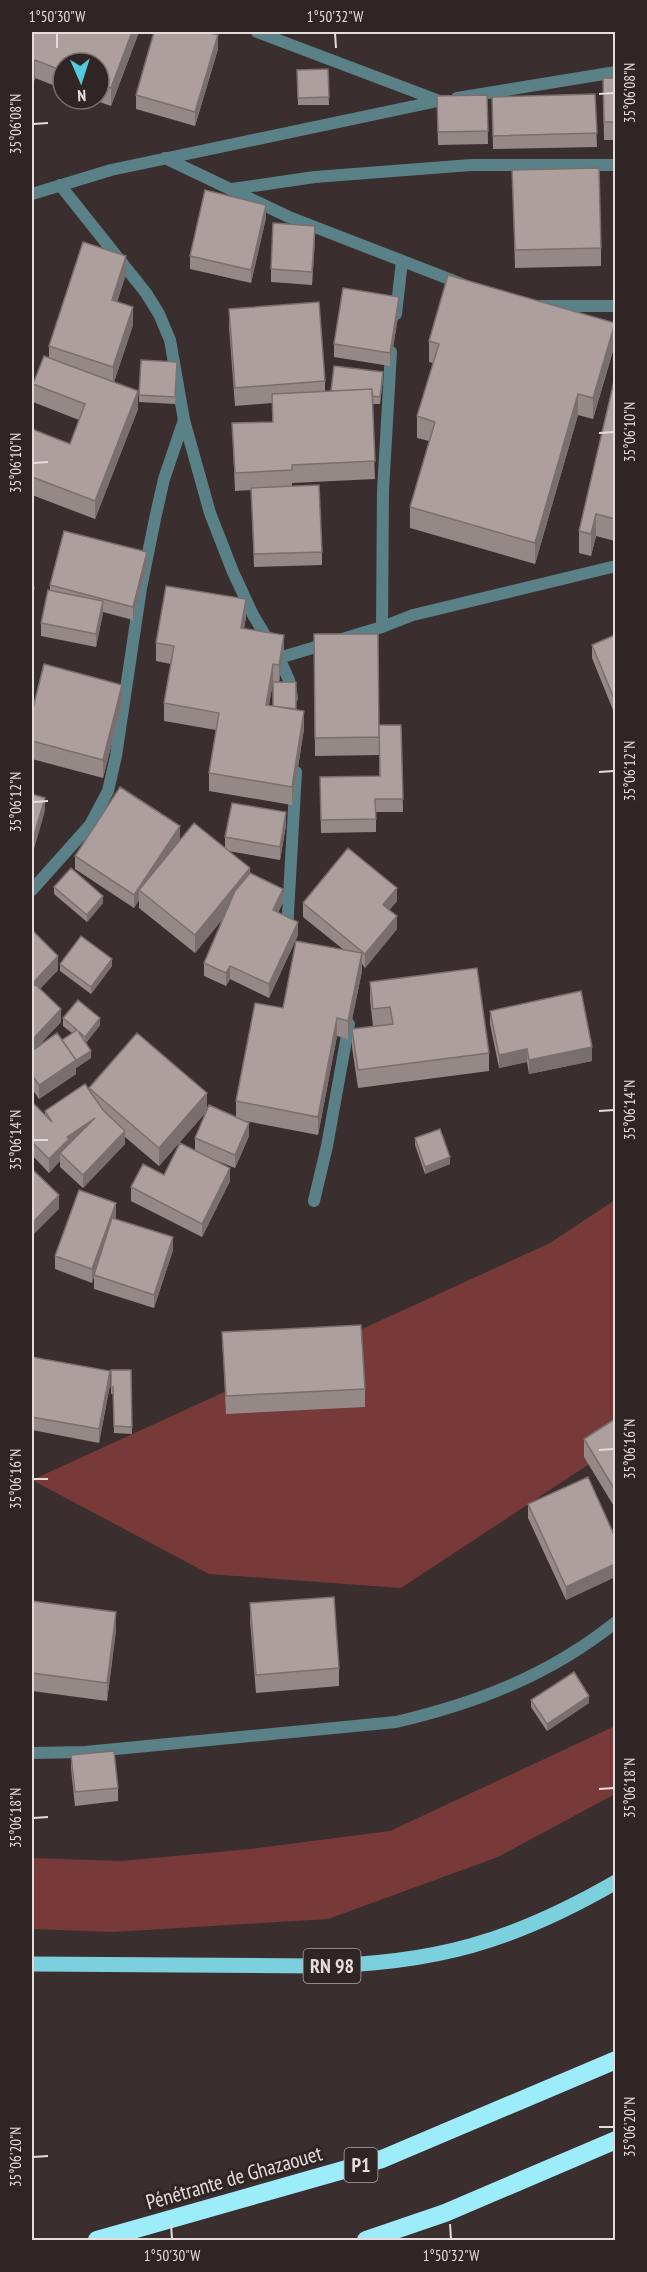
<svg xmlns="http://www.w3.org/2000/svg" width="647" height="2272" font-family="'PT Sans Narrow',sans-serif">
  <style>
    .green { fill: #783a38 }
    .lines { fill: none; stroke-linecap: round; stroke-linejoin: round }
    .street { stroke: #5a8188; stroke-width: 12 }
    .primary { stroke: #7cd0de; stroke-width: 15 }
    .highway { stroke: #9decf9; stroke-width: 18 }
    .wall { fill: #958987; fill-rule: evenodd }
    .shaded-wall { fill: #796f6e }
    .building { fill: #ad9f9d; stroke: #796f6e; stroke-width: 1.5 }
    .ticks { fill: none; stroke: #e4dddc; stroke-width: 2 }
    .labels { text-anchor: middle; stroke-width: 6; stroke-linejoin: round; paint-order: stroke }
    .shield { fill: #2f2524; stroke: #aea6a5; stroke-width: 1.5 }
    .shield-label { font-size: 20px; font-weight: bold; fill: #e4dddc }
    .street-label { font-size: 21px; fill: #e4dddc; stroke: #2f2524 }
    .neatline { fill: none; stroke: #e4dddc; stroke-width: 2 }
    .ticks-label { font-size: 15px; text-anchor: middle; fill: #e4dddc }
  </style>
  <rect width="100%" height="100%" fill="#3a2f2e"/>
  <path class="green" d="M615 1200V1447L401 1588 209 1574 32 1480 550 1243Z
    M615 1726V1794L498 1857 328 1919 113 1932 32 1929V1858L121 1861 251 1849 390 1831Z"/>
  <g class="lines">
    <path class="street" d="M257 32 437 100
      M457 98 616 72
      M165 158 289 217 462 284
      M60 185 146 293 159 314 170 340 184 420 210 513 233 572 253 615 279 658 289 680 292 698
      M232 189 315 177 471 165H616
      M32 194 111 170 438 101
      M539 306H616
      M396 314 402 261
      M382 627 383 491 391 352
      M279 658 382 627 413 615 616 566
      M32 890 90 825 108 791 116 756 141 588 155 519 164 479 184 420
      M287 931 296 772
      M314 1201 327 1146 349 1024
      M32 1753 85 1752 396 1722C477 1703 550 1675 616 1622"/>
    <path class="primary" d="M32 1964 314 1966C434 1964 512 1942 616 1882"/>
    <path class="highway" d="M97 2240 382 2159 616 2060
      M366 2240 445 2213 616 2140"/>
  </g>
  <path class="wall" d="M32 32H139L111 106 91 99H99V63H63V89L35 78 33 84H32Z
    M218 49 195 126 136 109V95Z
    M328 69 329 105H298L297 70Z
    M603 78H615V140H604Z
    M595 94 597 147 493 149 492 97Z
    M487 95 488 144 438 145 437 96Z
    M512 170 601 248V266L515 268Z
    M266 218 251 283 190 269V256Z
    M315 239 312 285 271 282V269Z
    M126 274 117 302 133 325 114 382 138 409 95 519 32 495V429L70 444 79 420 33 402V384L49 358V346Z
    M229 309 325 381V391H331L383 379 380 404H372L375 479 292 483V486L322 552V565L254 567 251 490 235 491 232 423 272 422V403L235 406 229 327Z
    M399 311 390 366 334 357V344Z
    M429 341 615 344 593 419 578 415 535 564 410 528V507L429 441 417 438V416L433 363 429 362Z
    M177 369 175 404 139 402V395Z
    M615 377V541L596 536 591 556 579 553V531Z
    M147 565 133 620 103 612 96 647 41 636V623L50 590V585Z
    M246 617 244 628 284 653 279 682 296 709 304 729 292 805 209 791V773L216 730 164 721V703L171 664 156 661V643ZM273 682V706L269 705Z
    M314 634 379 725H401L403 812H376V832L321 833 320 777 379 776V755L315 756Z
    M615 635V715L592 658V645Z
    M122 703 103 778 32 759V712Z
    M286 825 280 860 228 851 250 873 283 902 278 913 298 935 269 998 230 979 226 986 204 976V963L223 918 195 953 139 908V900L134 908 75 869V856L180 839 175 847 225 848V837Z
    M54 887 103 903 87 922 54 894Z
    M397 901 389 910 397 929 365 968 362 964V971L348 1039 337 1036 318 1135 245 1121 249 1136 235 1168 210 1158 230 1181 202 1237 131 1201V1187L164 1175 195 1150V1138L236 1117V1101L283 1008 344 950 303 917V903Z
    M32 930 58 970 40 989 61 1022 37 1047 62 1040 72 1033 63 1026V1018L100 1025 86 1043 91 1058 76 1068V1074L39 1099 32 1089Z
    M60 964 112 966 91 994 60 971Z
    M370 982 489 1053V1071L358 1088 352 1047V1029L373 1026 370 1000Z
    M490 1011 592 1061 529 1074 527 1062 499 1068 490 1024Z
    M89 1088 207 1111 159 1166 125 1137V1144L83 1188 60 1167V1161L49 1173 32 1155V1102L45 1115V1111L89 1091Z
    M415 1138 450 1164 425 1174 415 1145Z
    M116 1217 115 1219 173 1250 154 1308 94 1289V1276L92 1283 55 1269V1256Z
    M222 1332 365 1389V1407L226 1414Z
    M32 1357 110 1385 99 1443 32 1430Z
    M111 1370H131L132 1434 114 1433 113 1394H111Z
    M615 1419V1508L584 1457V1439Z
    M528 1504 615 1537V1577L566 1600 528 1518Z
    M32 1601 116 1630 107 1701 32 1691Z
    M250 1603 339 1668V1686L256 1693 250 1621Z
    M531 1700 589 1703 547 1731 531 1707Z
    M71 1755 118 1788V1801L75 1806 71 1769Z"/>
  <path class="shaded-wall" d="M132 32H139L111 106V88Z
    M218 35V49L195 126V112Z
    M35 60V78L33 84V66Z
    M266 205V218L251 283V270Z
    M315 226V239L312 285V272Z
    M126 256V274L112 318V300Z
    M399 297V311L390 366V353Z
    M133 307V325L113 385V367Z
    M615 323V344L593 419V398Z
    M138 391V409L95 519V501Z
    M578 394V415L535 564V543Z
    M596 514V536L591 556V534Z
    M147 552V565L133 620V607Z
    M34 588V601L32 609V595Z
    M246 599V617L241 646V628Z
    M103 601V614L96 647V634Z
    M284 635V653L279 683V665Z
    M273 664V682L266 723V705Z
    M122 685V703L103 778V760Z
    M304 711V729L292 805V787Z
    M45 798V811L32 856V842Z
    M286 812V825L280 860V847Z
    M180 826V839L143 894 139 890V900L134 908V895Z
    M250 868V886L195 953V935Z
    M397 888V901L383 918V905Z
    M283 889V902L273 924V910Z
    M103 896V903L87 922V915Z
    M397 916V929L365 968V954Z
    M298 922V935L269 998V984Z
    M362 953V971L348 1039V1021Z
    M58 956V970L32 997V984Z
    M112 959V966L91 994V987Z
    M230 966V979L226 986V973Z
    M61 1009V1022L32 1053V1040Z
    M100 1018V1025L85 1044V1037Z
    M337 1018V1036L318 1135V1117Z
    M592 1047V1061L529 1074V1060Z
    M527 1049V1062L499 1068V1055Z
    M91 1051V1058L76 1068V1074L39 1099V1085Z
    M207 1093V1111L159 1166V1148Z
    M95 1118 60 1153V1161L49 1173V1159L67 1137Z
    M249 1123V1136L235 1168V1155Z
    M125 1131V1144L83 1188V1175Z
    M450 1157V1164L425 1174V1167Z
    M230 1168V1181L202 1237V1224Z
    M59 1195V1209L32 1236V1223Z
    M116 1203V1217L92 1283V1269Z
    M173 1237V1250L154 1308V1295Z
    M110 1371V1385L99 1443V1429Z
    M615 1564V1577L566 1600V1587Z
    M116 1612V1630L107 1701V1683Z
    M589 1696V1703L547 1731V1724Z"/>
  <path class="building" d="M32 32H132L111 88 99 84V63H63V71L35 60 33 66H32Z
    M154 32H205L218 35 195 112 136 95Z
    M328 69 329 97 298 98 297 70Z
    M603 78H615V122H604Z
    M595 94 597 133 493 136 492 97Z
    M487 95 488 131 438 132 437 96Z
    M599 168 601 248 515 250 512 170Z
    M205 190 266 205 251 270 190 256Z
    M273 223 315 226 312 272 271 269Z
    M83 242 126 256 112 300 133 307 113 367 49 346Z
    M448 275 615 323 593 398 578 394 535 543 410 507 435 422 417 416 439 344 429 341Z
    M343 288 399 297 390 353 334 344Z
    M319 302 325 381 235 388 229 309Z
    M44 356 138 391 95 501 32 477V429L70 444 85 404 33 384Z
    M141 360 177 362 175 397 139 395Z
    M334 366 383 372 380 397 372 396V389L331 391Z
    M615 377V519L596 514 591 534 579 531Z
    M372 389 375 461 292 465V470L235 473 232 423 273 422 272 394Z
    M319 485 322 552 254 554 251 488Z
    M64 531 147 552 133 607 50 585Z
    M166 586 246 599 241 628 284 635 279 665 273 664 266 705 304 711 292 787 209 773 219 713 164 703 174 646 156 643Z
    M32 587 34 588 32 595Z
    M48 590 103 601 96 634 41 623Z
    M314 634H378L379 737 315 738Z
    M615 635V701L592 645Z
    M44 664 122 685 103 760 32 741V712Z
    M273 682H296V709L273 706Z
    M379 725H401L403 799H375L376 819 321 820 320 777 380 776Z
    M120 787 180 826 134 895 75 856Z
    M32 794 45 798 32 842Z
    M232 803 286 812 280 847 225 837Z
    M194 823 250 868 195 935 139 890Z
    M348 848 397 888 383 905 397 916 365 954 303 903Z
    M71 868 103 896 87 915 54 887Z
    M250 873 283 889 273 910 298 922 269 984 230 966 226 973 204 963 235 891Z
    M32 930 58 956 32 984Z
    M81 936 112 959 91 987 60 964Z
    M296 941 362 953 348 1021 337 1018 318 1117 236 1101 255 1003 283 1008Z
    M477 968 489 1053 358 1070 352 1029 393 1024 390 1007 373 1009 370 982Z
    M35 984 61 1009 32 1040V987Z
    M581 991 592 1047 529 1060 527 1049 499 1055 490 1011Z
    M78 1000 100 1018 85 1037 78 1031 91 1051 75 1061 76 1060 62 1040 77 1030 63 1018Z
    M57 1033 76 1060 39 1085 32 1075V1076V1051Z
    M137 1033 207 1093 159 1148 89 1088Z
    M85 1084 103 1110 125 1131 83 1175 60 1153 95 1118 67 1137 69 1139 49 1159 32 1142V1102L52 1122 45 1111Z
    M209 1105 249 1123 235 1155 195 1138Z
    M440 1129 450 1157 425 1167 415 1138Z
    M180 1143 230 1168 202 1224 131 1187 143 1164 164 1175Z
    M32 1169 59 1195 32 1223Z
    M79 1190 116 1203 92 1269 55 1256Z
    M112 1218 173 1237 154 1295 94 1275Z
    M361 1325 365 1389 226 1396 222 1332Z
    M32 1357 110 1371 99 1429 32 1417Z
    M111 1370H131L132 1427 114 1426 113 1387H111Z
    M615 1419V1490L584 1439Z
    M588 1477 615 1537V1564L566 1587 528 1504Z
    M334 1597 339 1668 256 1675 250 1603Z
    M32 1601 116 1612 107 1683 32 1673Z
    M574 1672 589 1696 547 1724 531 1700Z
    M114 1751 118 1788 75 1792 71 1755Z"/>
  <path class="ticks" d="M57 33V48M335 33 336 48M599 94 614 93M33 124 48 123M599 433 614 432M33 463 48 462M599 772 614 771M33 802 48 801M599 1111 614 1110M33 1140H48M599 1450 614 1449M33 1479H48M599 1789 614 1788M33 1818 48 1817M599 2127H614M33 2157 48 2156M171 2224 172 2239M450 2224 451 2239"/>
  <g class="labels">
    <g class="shield">
      <rect x="303.5" y="1949" width="57" height="34" rx="4.5"/>
      <rect x="344.5" y="2148" width="33" height="34" rx="4.5"/>
    </g>
    <g class="shield-label">
      <text x="332" y="1973">RN 98</text>
      <text x="361" y="2172">P1</text>
    </g>
    <g class="street-label">
      <text transform="translate(234 2178) rotate(-16)" y="7">Pénétrante de Ghazaouet</text>
    </g>
  </g>
  <rect width="647" height="2272" fill="none" stroke="#2f2524" stroke-width="66"/>
  <g transform="translate(81 81) rotate(177)"><circle r="28" fill="#2f2524" stroke="#776f6e" stroke-width="1.5"/>
  <path d="M0-4.5L10 22L0 15L-10 22Z" fill="#54cadd"/>
  <text y="-9" font-size="16" font-weight="bold" text-anchor="middle" fill="#e4dddc">N</text>
  </g>
  <rect x="33" y="33" width="581" height="2206" class="neatline"/>
  <g class="ticks-label">
    <text x="57" y="22">1°50'30"W</text>
    <text x="335" y="22">1°50'32"W</text>
    <text transform="translate(630 93) rotate(-90)" y="5">35°06'08"N</text>
    <text transform="translate(16 124) rotate(-90)" y="5">35°06'08"N</text>
    <text transform="translate(630 432) rotate(-90)" y="5">35°06'10"N</text>
    <text transform="translate(16 463) rotate(-90)" y="5">35°06'10"N</text>
    <text transform="translate(630 771) rotate(-90)" y="5">35°06'12"N</text>
    <text transform="translate(16 802) rotate(-90)" y="5">35°06'12"N</text>
    <text transform="translate(630 1110) rotate(-90)" y="5">35°06'14"N</text>
    <text transform="translate(16 1140) rotate(-90)" y="5">35°06'14"N</text>
    <text transform="translate(630 1449) rotate(-90)" y="5">35°06'16"N</text>
    <text transform="translate(16 1479) rotate(-90)" y="5">35°06'16"N</text>
    <text transform="translate(630 1788) rotate(-90)" y="5">35°06'18"N</text>
    <text transform="translate(16 1818) rotate(-90)" y="5">35°06'18"N</text>
    <text transform="translate(630 2127) rotate(-90)" y="5">35°06'20"N</text>
    <text transform="translate(16 2157) rotate(-90)" y="5">35°06'20"N</text>
    <text x="172" y="2261">1°50'30"W</text>
    <text x="451" y="2261">1°50'32"W</text>
  </g>
</svg>
